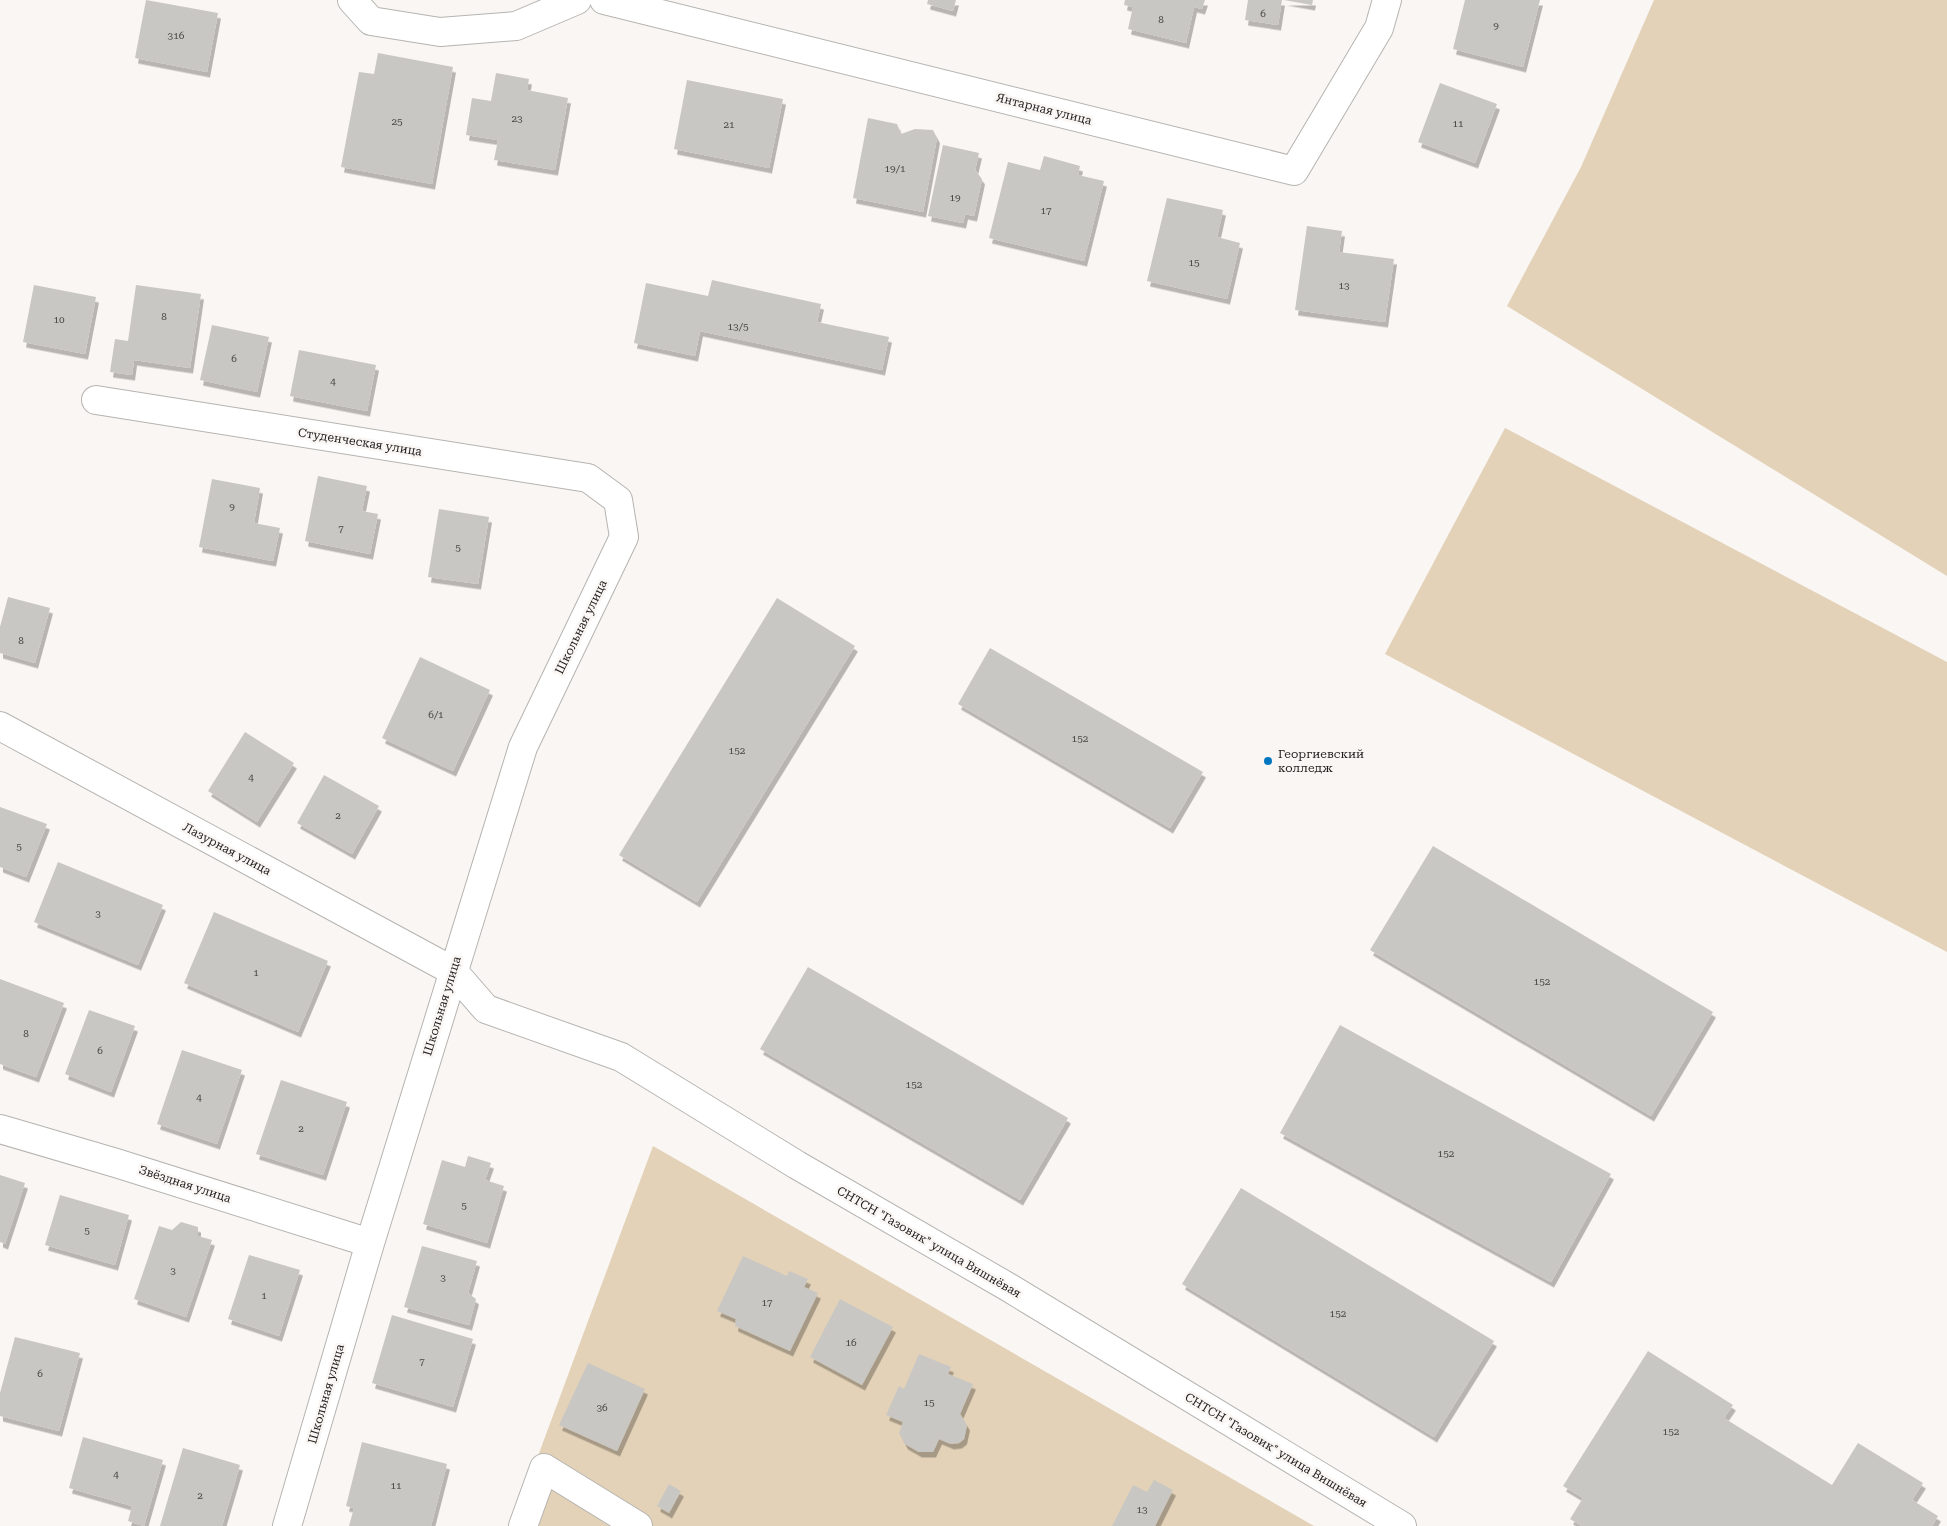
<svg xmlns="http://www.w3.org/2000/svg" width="1947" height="1526" font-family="'Roboto Serif',serif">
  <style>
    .green { fill: #e3d2b7 }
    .building { fill: #c9c7c3; filter: url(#shadow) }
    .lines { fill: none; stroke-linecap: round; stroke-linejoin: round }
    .minor-casing { stroke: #b6b4b1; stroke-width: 30 }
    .minor { stroke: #fff; stroke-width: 28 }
    .poi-dot { fill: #0076c0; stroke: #f9f6f3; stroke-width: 2 }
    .labels { text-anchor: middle; stroke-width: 5; stroke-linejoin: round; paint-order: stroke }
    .number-label { font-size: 10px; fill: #484845 }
    .street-label { font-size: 12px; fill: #1d1d1b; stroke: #f9f6f3 }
    .poi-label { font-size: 12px; fill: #1d1d1b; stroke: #f9f6f3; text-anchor: start }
  </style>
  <defs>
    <filter id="shadow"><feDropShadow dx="3" dy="5.5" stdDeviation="0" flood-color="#0004"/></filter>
  </defs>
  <rect width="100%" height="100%" fill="#f9f6f3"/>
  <path class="green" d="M1654 0H1947V576L1507 306 1581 167Z
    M1505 428 1947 662V952L1385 654Z
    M653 1146 1314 1526H512Z"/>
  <path class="building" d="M146 0 218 13 207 72 135 58Z
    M928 0H956L953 11 927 4Z
    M1125 0H1205L1202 9 1194 7 1186 43 1128 29 1133 7 1124 5Z
    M1248 0H1282L1278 25 1245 20Z
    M1284 0H1313L1312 5Z
    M1465 0H1540L1523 67 1453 49Z
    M378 53 453 67 432 184 341 167 359 72 374 74Z
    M496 73 529 79 527 90 568 98 555 170 494 160 498 140 466 135 472 98 491 101Z
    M687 80 783 99 769 168 674 149Z
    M1440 83 1497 104 1475 163 1418 142Z
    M868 118 897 124 901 134 915 129 933 130 937 138 923 212 853 198Z
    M943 145 979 153 975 170 982 179 974 216 965 214 963 223 928 216Z
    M1044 156 1080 166 1078 175 1104 181 1084 261 989 238 1008 162 1040 170Z
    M1167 198 1223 210 1217 237 1240 243 1227 299 1147 281Z
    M1307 226 1342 231 1339 252 1394 259 1385 322 1295 310Z
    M712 280 821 304 817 322 889 337 882 370 700 331 695 356 634 343 646 283 708 296Z
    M34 285 96 297 85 354 23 342Z
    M136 285 201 294 190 368 134 360 132 375 110 372 115 339 128 341Z
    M212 325 269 337 257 392 200 380Z
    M299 350 376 365 367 411 290 396Z
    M318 476 367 486 362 511 378 514 370 554 305 541Z
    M212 479 260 488 254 523 280 528 273 561 199 547Z
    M439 509 489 517 478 584 428 577Z
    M8 597 50 608 35 663 0 653V627Z
    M777 598 855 646 697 902 619 855Z
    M990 648 1203 772 1170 828 958 704Z
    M420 657 490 690 453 771 382 738Z
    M245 732 294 763 257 822 208 791Z
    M324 775 379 806 352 854 297 823Z
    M0 807 47 824 26 877 0 867Z
    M1433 846 1713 1012 1651 1116 1370 950Z
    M58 862 163 905 138 965 34 922Z
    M214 912 328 961 298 1032 184 983Z
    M808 967 1068 1118 1020 1200 760 1049Z
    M0 979 64 1003 36 1077 0 1064Z
    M89 1010 135 1026 111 1092 65 1074Z
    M1340 1025 1611 1174 1551 1282 1280 1133Z
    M182 1050 242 1070 217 1144 157 1124Z
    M281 1080 347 1102 323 1175 256 1154Z
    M468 1156 491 1163 485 1180 504 1186 487 1243 423 1224 442 1160 465 1167Z
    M0 1175 25 1183 5 1244 0 1242Z
    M1241 1188 1494 1341 1434 1437 1182 1284Z
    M60 1195 129 1215 115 1265 45 1245Z
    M181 1222 198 1227V1236L212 1240 186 1317 134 1299 159 1226 172 1230Z
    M422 1246 477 1261 468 1293 476 1299 469 1325 404 1307Z
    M249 1255 300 1270 279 1336 228 1319Z
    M743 1256 787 1276 789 1271 808 1279 804 1287 818 1293 790 1351 735 1326 736 1319 717 1311Z
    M840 1299 893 1327 862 1385 810 1357Z
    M392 1315 473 1339 453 1407 372 1383Z
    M15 1337 80 1353 59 1431 0 1416V1393Z
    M1648 1351 1733 1405 1724 1418 1832 1485 1858 1443 1923 1483 1912 1500 1938 1516 1932 1526H1582L1570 1519 1583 1498 1563 1486Z
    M919 1354 951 1367 948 1374 973 1384 960 1414 967 1425 964 1439 959 1443 951 1444 939 1439 933 1452H919L905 1444 899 1433 903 1422 886 1415 899 1386 904 1389Z
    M588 1363 645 1389 617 1451 559 1425Z
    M83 1437 163 1460 144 1526 128 1521 132 1506 69 1488Z
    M362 1442 447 1464 431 1526H349L354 1508 346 1506Z
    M183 1448 240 1465 222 1526H160Z
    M1154 1480 1173 1490 1155 1526H1112L1133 1485 1147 1492Z
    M669 1484 681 1491 669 1513 657 1506Z"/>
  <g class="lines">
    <defs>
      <path id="minor" d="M352 0 371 21 440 32 516 26 577 0
        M604 0 1294 171 1379 28 1387 0
        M96 400 588 478 618 500 624 537 523 747 370 1243 287 1526
        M0 726 453 971 486 1009 621 1057 797 1165 1008 1287 1402 1526
        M0 1129 116 1163 370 1243
        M523 1526 544 1468 638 1526"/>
    </defs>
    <use href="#minor" class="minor-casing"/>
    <use href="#minor" class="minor"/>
  </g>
  <circle class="poi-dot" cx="1268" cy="761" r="5"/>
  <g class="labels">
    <g class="number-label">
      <text x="1263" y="17">6</text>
      <text x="1161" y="23">8</text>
      <text x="1496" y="29">9</text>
      <text x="176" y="39">316</text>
      <text x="517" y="122">23</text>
      <text x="397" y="125">25</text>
      <text x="1458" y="127">11</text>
      <text x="729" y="128">21</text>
      <text x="895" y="172">19/1</text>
      <text x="955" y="201">19</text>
      <text x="1046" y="214">17</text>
      <text x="1194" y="266">15</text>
      <text x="1344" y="289">13</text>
      <text x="164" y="320">8</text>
      <text x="59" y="323">10</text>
      <text x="738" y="330">13/5</text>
      <text x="234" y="362">6</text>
      <text x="333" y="385">4</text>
      <text x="232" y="510">9</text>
      <text x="341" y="532">7</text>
      <text x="458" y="551">5</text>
      <text x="21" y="644">8</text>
      <text x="436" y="718">6/1</text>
      <text x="1080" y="742">152</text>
      <text x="737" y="754">152</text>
      <text x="251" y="781">4</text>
      <text x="338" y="819">2</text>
      <text x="19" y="850">5</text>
      <text x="98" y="917">3</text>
      <text x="256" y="976">1</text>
      <text x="1542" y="985">152</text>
      <text x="26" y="1037">8</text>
      <text x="100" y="1054">6</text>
      <text x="914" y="1088">152</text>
      <text x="199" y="1101">4</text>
      <text x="301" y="1132">2</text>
      <text x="1446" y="1157">152</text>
      <text x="464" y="1209">5</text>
      <text x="87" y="1234">5</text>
      <text x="173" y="1274">3</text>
      <text x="443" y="1281">3</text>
      <text x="264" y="1299">1</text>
      <text x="767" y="1306">17</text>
      <text x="1338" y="1317">152</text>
      <text x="851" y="1346">16</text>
      <text x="422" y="1365">7</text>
      <text x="40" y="1377">6</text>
      <text x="929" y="1406">15</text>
      <text x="602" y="1411">36</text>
      <text x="1671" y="1435">152</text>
      <text x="116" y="1478">4</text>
      <text x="396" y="1489">11</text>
      <text x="200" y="1499">2</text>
      <text x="1142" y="1513">13</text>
    </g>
    <g class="street-label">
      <text transform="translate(1044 109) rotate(14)" y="4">Янтарная улица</text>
      <text transform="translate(360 442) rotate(9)" y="4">Студенческая улица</text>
      <text transform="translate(581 627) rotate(-64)" y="4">Школьная улица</text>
      <text transform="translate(227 849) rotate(28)" y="4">Лазурная улица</text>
      <text transform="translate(442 1006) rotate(-73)" y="4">Школьная улица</text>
      <text transform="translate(185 1184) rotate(18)" y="4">Звёздная улица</text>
      <text transform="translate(929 1242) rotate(30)" y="4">СНТСН "Газовик" улица Вишнёвая</text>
      <text transform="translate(326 1394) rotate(-74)" y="4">Школьная улица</text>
      <text transform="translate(1276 1450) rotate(31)" y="4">СНТСН "Газовик" улица Вишнёвая</text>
    </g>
    <g class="poi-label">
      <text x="1278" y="758">Георгиевский<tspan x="1278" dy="14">колледж</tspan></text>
    </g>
  </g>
</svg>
